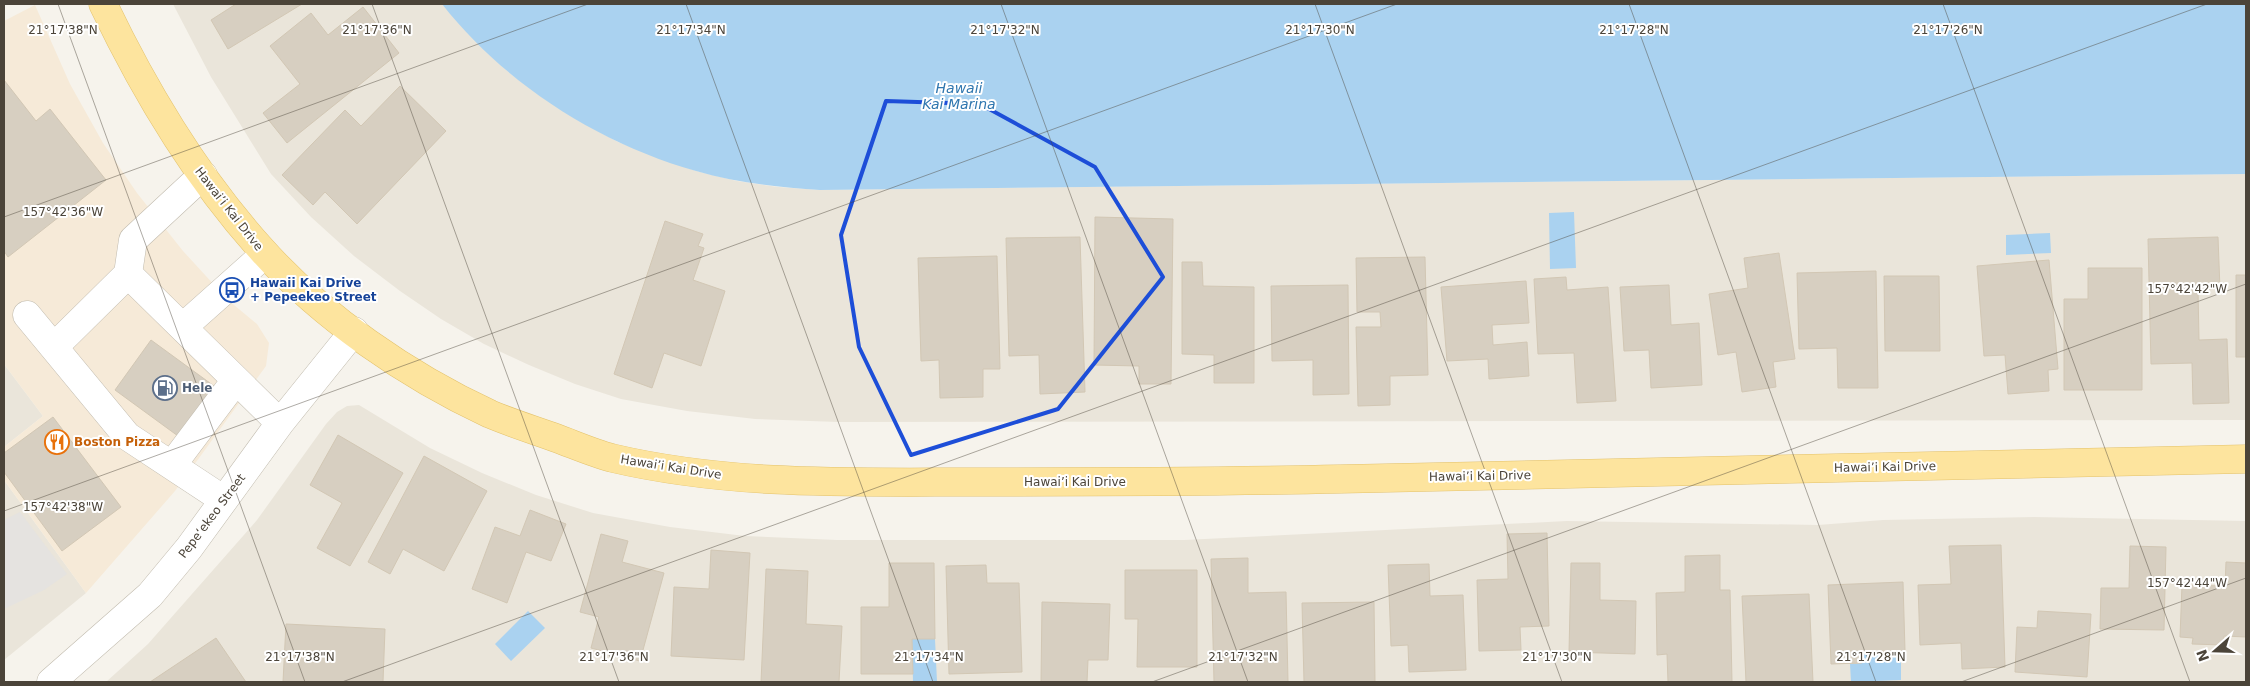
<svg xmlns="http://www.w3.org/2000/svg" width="2250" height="686" font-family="'DejaVu Sans',sans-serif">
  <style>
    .residential { fill: #eae5da }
    .commercial { fill: #f6ead8 }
    .parking { fill: #e5e3e0 }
    .water { fill: #aad2f0 }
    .building { fill: #d7cfc1; stroke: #d2c7b4 }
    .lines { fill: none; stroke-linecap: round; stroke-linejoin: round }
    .minor-casing { stroke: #c1bbae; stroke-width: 29 }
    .major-casing { stroke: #e3c26c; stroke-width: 29 }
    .minor { stroke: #fff; stroke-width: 28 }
    .major { stroke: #fde49e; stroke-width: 28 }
    .marked { fill: none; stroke: #1d4ed8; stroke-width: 4; stroke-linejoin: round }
    .ticks { fill: none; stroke: #4b4439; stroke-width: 1; stroke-opacity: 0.45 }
    .labels { text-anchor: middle; stroke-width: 4; stroke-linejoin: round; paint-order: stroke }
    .street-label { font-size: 12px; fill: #4b4439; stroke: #fff }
    .transit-label { font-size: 12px; font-weight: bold; fill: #164399; stroke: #fff; text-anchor: start }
    .service-label { font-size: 12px; font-weight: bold; fill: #4e5e75; stroke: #fff; text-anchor: start }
    .food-label { font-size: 12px; font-weight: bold; fill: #c56008; stroke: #fff; text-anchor: start }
    .water-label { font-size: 14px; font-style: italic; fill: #3077af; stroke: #fff }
    .ticks-label { font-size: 12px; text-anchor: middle; fill: #4b4439; stroke: #fff; stroke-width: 4; stroke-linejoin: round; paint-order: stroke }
  </style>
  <rect width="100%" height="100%" fill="#f6f3ec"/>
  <path class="residential" d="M173 4H442L481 47 512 75 546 100 581 122 618 142 696 171 737 181 778 187 820 190 2246 174V420L838 422 755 419 687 411 621 399 575 384 529 365 484 344 441 319 400 291 354 256 311 217 271 174 211 77Z
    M4 364 43 416 4 447Z
    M359 405 430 448 482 473 536 495 593 513 670 527 745 536 837 540H1184L1567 521 1818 525 1883 520 2034 517 2246 521V682H106L148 644 257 520 326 424 337 412 347 406Z
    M4 480 86 593 4 660Z"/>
  <path class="commercial" d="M35 5 70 84 103 143 137 193 183 251 228 300 257 324 269 343 266 366 175 491 86 593 4 480V447L43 416 4 364V21Z"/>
  <path class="parking" d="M20 512 67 574 44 590 4 609V520Z"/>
  <path class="water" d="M442 4H2246V174L820 190C778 187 736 183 696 171 598 143 505 84 442 4Z
    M1574 212 1576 268 1550 269 1549 213Z
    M2050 233 2051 253 2006 255V235Z
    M528 611 545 628 511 661 495 644Z
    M912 639H935L937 682H913Z
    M1901 652V680L1851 682 1850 664 1862 663 1861 653Z"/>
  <path class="building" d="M236 4H302L228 49 211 20Z
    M363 7 399 53 287 143 263 113 300 84 270 46 311 13 328 35Z
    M4 80 36 121 50 109 106 180 8 257 4 251Z
    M400 86 446 131 357 224 325 192 313 205 282 175 345 110 361 126Z
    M1095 217 1173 219 1171 384H1139V366L1094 365Z
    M665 221 703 234 698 246 704 248 693 280 725 291 701 366 664 353 652 388 614 374Z
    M1080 237 1085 392 1040 394 1039 355 1009 356 1006 238Z
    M2218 237 2220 289 2198 290 2199 340 2227 339 2229 403 2193 404 2192 363 2151 364 2148 239Z
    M1779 253 1795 359 1773 362 1776 387 1742 392 1736 352 1718 355 1709 294 1748 288 1744 258Z
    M997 256 1000 369H983V397L940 398 939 360 921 361 918 258Z
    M1425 257 1428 375 1390 376V405L1358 406 1356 327H1381L1380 312H1357L1356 258Z
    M2049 260 2058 369 2048 370 2049 391 2008 394 2005 355 1984 356 1977 266Z
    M1182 262H1202L1203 286 1254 287V383H1214V355L1182 354Z
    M2088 268H2142V390H2064V299H2088Z
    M1876 271 1878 388H1838L1837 348 1799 349 1797 273Z
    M2236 275H2246V357H2236Z
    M1884 276H1939L1940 351H1885Z
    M1566 277 1567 290 1608 287 1616 401 1577 403 1574 353 1538 354 1534 279Z
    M1526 281 1529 323 1492 325 1493 345 1527 342 1529 376 1489 379 1488 359 1447 361 1441 287Z
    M1348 285 1349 394 1313 395V360L1272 361 1271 286Z
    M1669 285 1671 325 1699 323 1702 385 1651 388 1649 350 1624 351 1620 287Z
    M151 340 214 386 178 436 115 390Z
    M53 417 121 507 62 551 4 472V453Z
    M338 435 403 473 350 566 317 548 342 503 310 485Z
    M424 456 487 491 444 571 403 549 390 574 368 562Z
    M530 510 566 524 551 561 526 552 507 603 472 589 495 527 520 536Z
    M1547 533 1549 626 1520 627 1521 650 1479 651 1477 580 1508 579 1507 534Z
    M601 534 628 541 622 562 664 573 640 661 591 648 599 617 580 612Z
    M2001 545 2005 667 1962 669 1961 643 1920 645 1918 585 1951 584 1949 546Z
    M2130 546 2166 547 2164 630 2100 629 2101 588H2129Z
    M711 550 750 553 744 660 671 656 674 587 709 589Z
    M1720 555V590H1730L1732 682H1668L1667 654 1657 655 1656 593 1685 592V556Z
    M1248 558V593L1286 592 1288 682H1214L1211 559Z
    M2226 562 2246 563V637L2224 636 2223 645 2192 644 2193 638 2180 637 2182 585 2225 586Z
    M889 563H934L935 639H912L913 674H861V607H889Z
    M1571 563H1600V600L1636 601 1635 654 1569 652Z
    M1429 564 1430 596 1463 595 1466 670 1409 672 1408 645 1391 646 1388 565Z
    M986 565 987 583H1019L1022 672 949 674 946 566Z
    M766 569 808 571 806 624 842 626 839 682H761Z
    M1125 570H1197V667H1137L1138 619H1125Z
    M1903 582 1905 651 1861 653 1862 663 1831 664 1828 585Z
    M1809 594 1813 682H1746L1742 596Z
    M1042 602 1110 604 1108 660H1088L1087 682H1041Z
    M1374 602 1375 682H1304L1302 603Z
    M2038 611 2091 614 2087 677 2015 672 2017 627 2037 628Z
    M286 624 385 629 383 682H283Z
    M216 638 246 682H150Z"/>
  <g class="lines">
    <defs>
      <path id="minor" d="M128 274 280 423
        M27 315 127 436 224 500
        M183 327 265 254
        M54 347 128 274 133 240 203 175
        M172 465 236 380
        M51 682 150 595 189 548 280 423 354 331"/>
      <path id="major" d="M103 4C145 92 196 177 262 250 322 317 408 376 490 414 511 423 534 430 556 438 575 445 593 453 612 458 731 486 854 482 975 482 1097 482 1218 482 1340 479 1642 472 1944 465 2246 459"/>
    </defs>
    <use href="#minor" class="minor-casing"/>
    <use href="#major" class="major-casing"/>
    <use href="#minor" class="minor"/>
    <use href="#major" class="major"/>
  </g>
  <path class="marked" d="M886 101 980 104 1095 167 1163 277 1058 409 911 455 859 347 841 235Z"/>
  <path class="ticks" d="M58 4 305 682M372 4 619 682M686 4 933 682M1001 4 1248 682M1315 4 1562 682M1629 4 1876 682M1943 4 2190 682M4 217 588 4M4 511 1397 4M342 682 2207 4M1152 682 2246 284M1961 682 2246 578"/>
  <defs>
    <symbol id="bus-ring" viewBox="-11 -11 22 22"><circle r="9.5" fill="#fff" stroke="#1a4fb4" stroke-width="1.5"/><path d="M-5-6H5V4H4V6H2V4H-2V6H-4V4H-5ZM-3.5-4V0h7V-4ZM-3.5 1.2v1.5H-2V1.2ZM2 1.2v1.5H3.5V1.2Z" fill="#1a4fb4"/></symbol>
    <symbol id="fuel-ring" viewBox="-11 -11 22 22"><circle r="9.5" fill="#fff" stroke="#5c6f8a" stroke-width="1.5"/><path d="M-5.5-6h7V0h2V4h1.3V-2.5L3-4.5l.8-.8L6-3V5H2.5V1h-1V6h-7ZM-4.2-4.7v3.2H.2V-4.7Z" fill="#5c6f8a"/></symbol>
    <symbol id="restaurant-ring" viewBox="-11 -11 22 22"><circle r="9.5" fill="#fff" stroke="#e8710a" stroke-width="1.5"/><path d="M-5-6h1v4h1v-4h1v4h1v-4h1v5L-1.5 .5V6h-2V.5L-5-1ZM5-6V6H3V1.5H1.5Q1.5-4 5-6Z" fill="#e8710a"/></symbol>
  </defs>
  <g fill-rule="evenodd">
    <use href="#bus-ring" x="218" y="276" width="28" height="28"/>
    <use href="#fuel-ring" x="151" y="374" width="28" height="28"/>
    <use href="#restaurant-ring" x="43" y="428" width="28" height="28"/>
  </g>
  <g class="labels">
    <g class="street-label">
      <text transform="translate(229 209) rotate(52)" y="4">Hawai’i Kai Drive</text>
      <text transform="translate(671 467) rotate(9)" y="4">Hawai’i Kai Drive</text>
      <text transform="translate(1885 467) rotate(-1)" y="4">Hawai’i Kai Drive</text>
      <text transform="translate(1480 476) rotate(-1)" y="4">Hawai’i Kai Drive</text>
      <text x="1075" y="486">Hawai’i Kai Drive</text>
      <text transform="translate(212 516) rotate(-53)" y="4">Pepeʻekeo Street</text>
    </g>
    <g class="transit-label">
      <text x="250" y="287">Hawaii Kai Drive<tspan x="250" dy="14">+ Pepeekeo Street</tspan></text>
    </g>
    <g class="service-label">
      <text x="182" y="392">Hele</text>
    </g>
    <g class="food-label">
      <text x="74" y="446">Boston Pizza</text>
    </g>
    <g class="water-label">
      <text x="959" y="93">Hawaii<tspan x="959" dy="16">Kai Marina</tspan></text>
    </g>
  </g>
  <g class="ticks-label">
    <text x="63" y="34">21°17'38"N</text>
    <text x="377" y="34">21°17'36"N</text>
    <text x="691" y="34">21°17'34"N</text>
    <text x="1005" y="34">21°17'32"N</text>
    <text x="1320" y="34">21°17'30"N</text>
    <text x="1634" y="34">21°17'28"N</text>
    <text x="1948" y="34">21°17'26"N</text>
    <text x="63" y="216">157°42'36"W</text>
    <text x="2187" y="293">157°42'42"W</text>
    <text x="63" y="511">157°42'38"W</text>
    <text x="2187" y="587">157°42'44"W</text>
    <text x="300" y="661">21°17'38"N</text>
    <text x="614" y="661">21°17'36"N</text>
    <text x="929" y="661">21°17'34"N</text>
    <text x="1243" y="661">21°17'32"N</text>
    <text x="1557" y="661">21°17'30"N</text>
    <text x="1871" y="661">21°17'28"N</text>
  </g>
  <rect width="2250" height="686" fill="none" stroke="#4b4439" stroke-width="10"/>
  <g transform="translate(2215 651) rotate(250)" stroke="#ffffff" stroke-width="4" paint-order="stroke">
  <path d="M0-4L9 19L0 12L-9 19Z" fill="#4b4439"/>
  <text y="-8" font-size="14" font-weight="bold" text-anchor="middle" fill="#4b4439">N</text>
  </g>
</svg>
